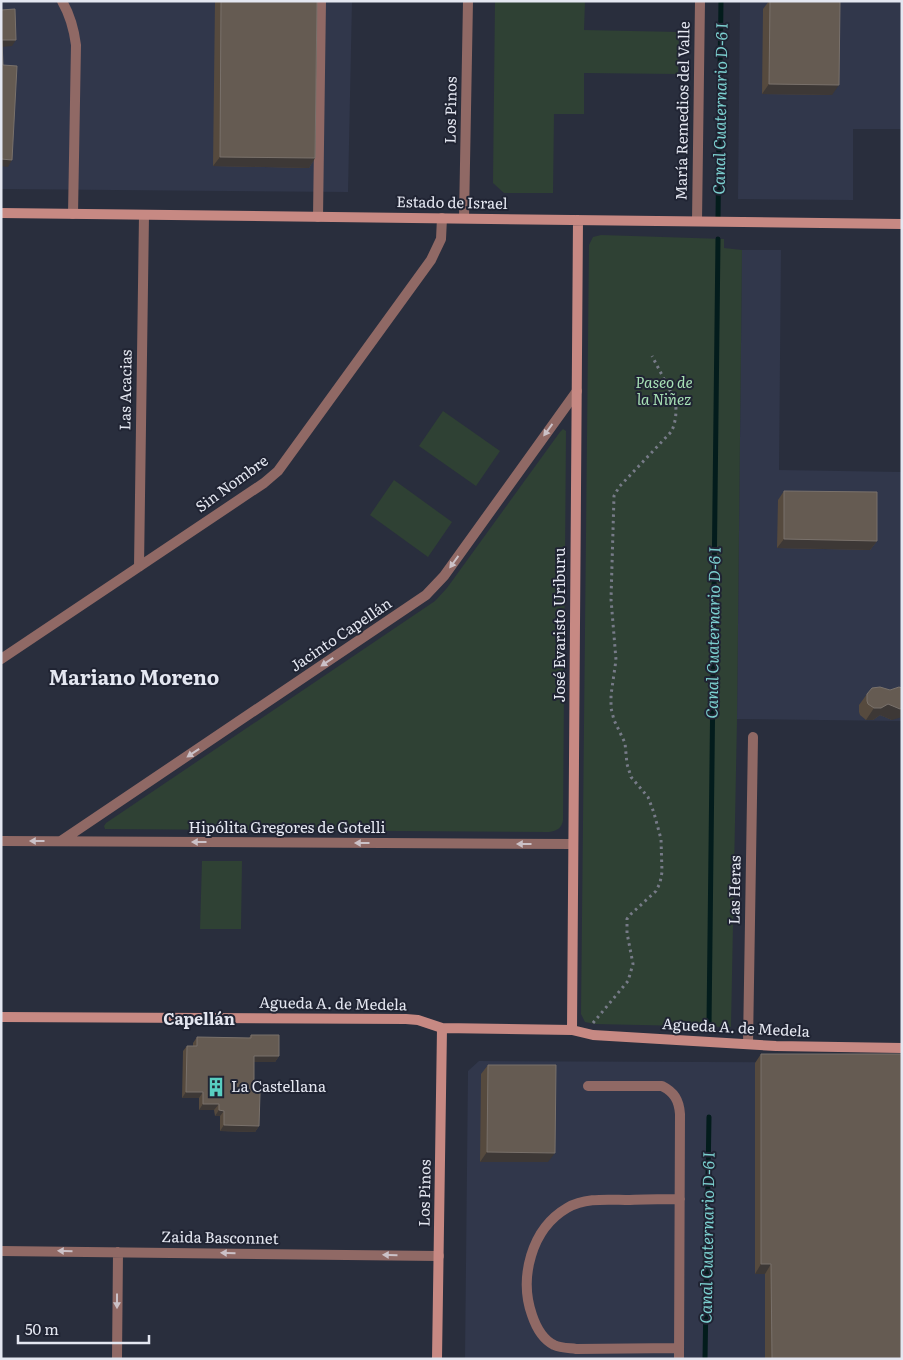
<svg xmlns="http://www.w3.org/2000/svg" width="903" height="1360" font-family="Literata,serif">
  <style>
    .built { fill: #31374b }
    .green { fill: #2f4134 }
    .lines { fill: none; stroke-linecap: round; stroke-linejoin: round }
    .stream { stroke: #031c1c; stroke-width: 5 }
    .path { stroke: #777b88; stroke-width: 3; stroke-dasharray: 2.5 4; stroke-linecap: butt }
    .lane { stroke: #906965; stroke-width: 10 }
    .street { stroke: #906965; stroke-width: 10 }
    .secondary { stroke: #c78983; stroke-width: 10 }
    .wall { fill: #564a3e }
    .shaded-wall { fill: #3d3836 }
    .building { fill: #655b52; stroke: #79716b }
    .oneway { fill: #cbc1c7 }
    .labels { text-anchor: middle; stroke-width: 4; stroke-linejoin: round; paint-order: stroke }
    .street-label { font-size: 15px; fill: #e4e7f1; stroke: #202433 }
    .park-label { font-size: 15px; font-style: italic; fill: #a7e0b5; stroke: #202433 }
    .poi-label { font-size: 15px; fill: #e4e7f1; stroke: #202433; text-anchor: start }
    .water-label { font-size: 16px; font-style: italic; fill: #7bcfcf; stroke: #202433 }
    .neighbourhood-label { font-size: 16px; font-weight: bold; fill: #e4e7f1; stroke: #202433 }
    .district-label { font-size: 20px; font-weight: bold; fill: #e4e7f1; stroke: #202433 }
  </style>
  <rect width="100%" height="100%" fill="#292e3d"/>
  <path class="built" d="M1 1H352L348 192 1 189Z
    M740 1H902V129H853V200L738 199Z
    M742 250H781L779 470 902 472V721L737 719Z
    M479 1061 902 1063V1359H465L468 1071Z"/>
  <path class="green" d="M495 1H585L584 30 679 32 678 74 584 73V114H554L553 193H504L493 183Z
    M601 235 724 239V248L742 250 737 719 731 1027 595 1024 585 1022 581 1014 589 245 593 237Z
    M443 411 500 451 476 486 419 446Z
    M563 429 566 431 563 820C562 828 557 831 549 832L105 829 104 826 106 823 435 601 447 588 560 432Z
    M394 480 452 522 428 557 370 515Z
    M202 861H242L241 929H200Z"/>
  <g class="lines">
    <path class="stream" d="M718 217 721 1
      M709 1026 718 239
      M705 1359 709 1117"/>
    <path class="path" d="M593 1023 628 981 633 964 627 933V919L631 914 656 891 660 883 662 872 661 839 654 813 648 797 631 777 627 764 625 743 614 720 611 708V695L616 660 611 599 614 496 619 487 671 432C676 423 677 410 675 400L652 356"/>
    <path class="lane" d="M62 1C70 15 74 29 76 45L73 214
      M318 217 321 1
      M588 1086H662C674 1092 679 1100 680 1114L679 1359
      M679 1348 576 1349C569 1348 561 1348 554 1345 542 1339 536 1327 532 1315 519 1278 531 1229 567 1208 586 1197 609 1200 630 1200 647 1199 663 1199 680 1199"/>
    <path class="street" d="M464 218 468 1
      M697 221 700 1
      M139 567 144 215
      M1 659 264 483 278 471 431 260 441 239 442 218
      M1 841 573 844
      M61 841 426 595 444 576 577 391
      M748 1044 753 737
      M1 1251 439 1256
      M117 1359 118 1252"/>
    <path class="secondary" d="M1 213 902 224
      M1 1017 406 1019 418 1020 442 1028 572 1030 593 1035 776 1046 902 1048
      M572 1030 578 220
      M437 1359 442 1028"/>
  </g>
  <path class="wall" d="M215 1H317L315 158 309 168 213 166Z
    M769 1H840L832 95 762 94 763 9Z
    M784 491 877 541 870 550 777 548 778 500Z
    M867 694 892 720 880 715 873 720H866L860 715 859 712V705Z
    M251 1035 279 1056 275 1062H254V1093L259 1126 255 1132 220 1131V1116H215L214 1110H199V1098H182L183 1051 187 1046H193V1043L197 1037 249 1038Z
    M761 1054 902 1359H765V1274H755V1063Z
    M488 1065 548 1162H480L481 1074Z"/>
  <path class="shaded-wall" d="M2 40H16L12 46 1 47Z
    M769 84 839 85 832 95 762 94Z
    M220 157 315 158 309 168 213 166Z
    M1 159 12 160 8 167 1 166Z
    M784 539 877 541 870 550 777 548Z
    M888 704 902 708V717L892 720 880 715 873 720H866L874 708Z
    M254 1056H279L275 1062H250Z
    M186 1092H203L199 1098H182Z
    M203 1104H219L214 1110H199Z
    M219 1110 224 1111 220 1116H215Z
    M224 1125 259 1126 255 1132 220 1131Z
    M487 1152 555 1153 548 1162H480Z
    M761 1264H771L765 1274H755Z"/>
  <path class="building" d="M221 1H317L315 158 220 157Z
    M770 1H840L839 85 769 84Z
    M15 9 16 40H2L3 65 17 66 12 160 1 159V10Z
    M784 491 877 492V541L784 539Z
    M880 687 890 690 899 687 902 688V708L900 709 888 704 881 708H874L868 704 867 701V694L872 688Z
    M251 1035H279V1056H254V1093H260L259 1126 224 1125V1111L219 1110V1104H203V1092H186L187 1046H197V1037L251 1038Z
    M761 1054H902V1359H772L771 1264H761Z
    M488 1065H556L555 1153 487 1152Z"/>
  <defs><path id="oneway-solid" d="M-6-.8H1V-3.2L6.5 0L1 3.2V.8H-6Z" transform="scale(1.25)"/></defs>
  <g class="oneway">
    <use href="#oneway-solid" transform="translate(548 430) rotate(126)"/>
    <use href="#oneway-solid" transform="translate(454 562) rotate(126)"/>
    <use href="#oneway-solid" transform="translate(327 662) rotate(146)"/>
    <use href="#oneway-solid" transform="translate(193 753) rotate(146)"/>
    <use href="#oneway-solid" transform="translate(37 841) rotate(-180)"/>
    <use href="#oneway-solid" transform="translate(199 842) rotate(-180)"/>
    <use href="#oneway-solid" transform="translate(362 843) rotate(-180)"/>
    <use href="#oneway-solid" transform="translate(524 844) rotate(-180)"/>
    <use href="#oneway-solid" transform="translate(65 1251) rotate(-179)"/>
    <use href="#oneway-solid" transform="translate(228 1253) rotate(-179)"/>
    <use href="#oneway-solid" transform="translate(390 1255) rotate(-179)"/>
    <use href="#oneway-solid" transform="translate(117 1301) rotate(90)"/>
  </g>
  <defs>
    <symbol id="building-bare" viewBox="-9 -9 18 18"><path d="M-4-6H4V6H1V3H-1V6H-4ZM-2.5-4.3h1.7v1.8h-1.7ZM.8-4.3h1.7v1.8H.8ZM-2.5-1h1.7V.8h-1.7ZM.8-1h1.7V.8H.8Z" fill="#58cec1" stroke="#202433" stroke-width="2.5" paint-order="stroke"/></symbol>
  </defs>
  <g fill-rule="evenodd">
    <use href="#building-bare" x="202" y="1073" width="28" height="28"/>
  </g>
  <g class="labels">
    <g class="street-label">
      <text transform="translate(451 110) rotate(-89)" y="5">Los Pinos</text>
      <text transform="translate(683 111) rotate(-89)" y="5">María Remedios del Valle</text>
      <text transform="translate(452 203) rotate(1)" y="5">Estado de Israel</text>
      <text transform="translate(126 390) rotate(-89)" y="5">Las Acacias</text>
      <text transform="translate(232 484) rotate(-36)" y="5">Sin Nombre</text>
      <text transform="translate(560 625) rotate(-90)" y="5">José Evaristo Uriburu</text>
      <text transform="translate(341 635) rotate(-34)" y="5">Jacinto Capellán</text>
      <text x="287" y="833">Hipólita Gregores de Gotelli</text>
      <text transform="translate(735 890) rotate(-89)" y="5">Las Heras</text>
      <text transform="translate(333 1004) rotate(1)" y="5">Agueda A. de Medela</text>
      <text transform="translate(736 1028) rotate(3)" y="5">Agueda A. de Medela</text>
      <text transform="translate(425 1193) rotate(-89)" y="5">Los Pinos</text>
      <text transform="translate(220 1238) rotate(1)" y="5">Zaida Basconnet</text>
    </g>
    <g class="park-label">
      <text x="664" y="388">Paseo de<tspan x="664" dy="17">la Niñez</tspan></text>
    </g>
    <g class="poi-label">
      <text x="231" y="1092">La Castellana</text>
    </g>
    <g class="water-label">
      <text transform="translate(720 109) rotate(-89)" y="6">Canal Cuaternario D-6 I</text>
      <text transform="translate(713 633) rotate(-89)" y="6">Canal Cuaternario D-6 I</text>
      <text transform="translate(707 1238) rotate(-89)" y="6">Canal Cuaternario D-6 I</text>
    </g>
    <g class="neighbourhood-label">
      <text x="199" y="1025">Capellán</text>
    </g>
    <g class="district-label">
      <text x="134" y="685">Mariano Moreno</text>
    </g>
  </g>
  <rect width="903" height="1360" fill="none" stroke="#e4e7f1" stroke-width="5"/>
  <path d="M18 1335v8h131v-8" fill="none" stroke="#e4e7f1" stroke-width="2.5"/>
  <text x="25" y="1335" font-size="15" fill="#e4e7f1" stroke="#202433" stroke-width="4" paint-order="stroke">50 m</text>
</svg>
